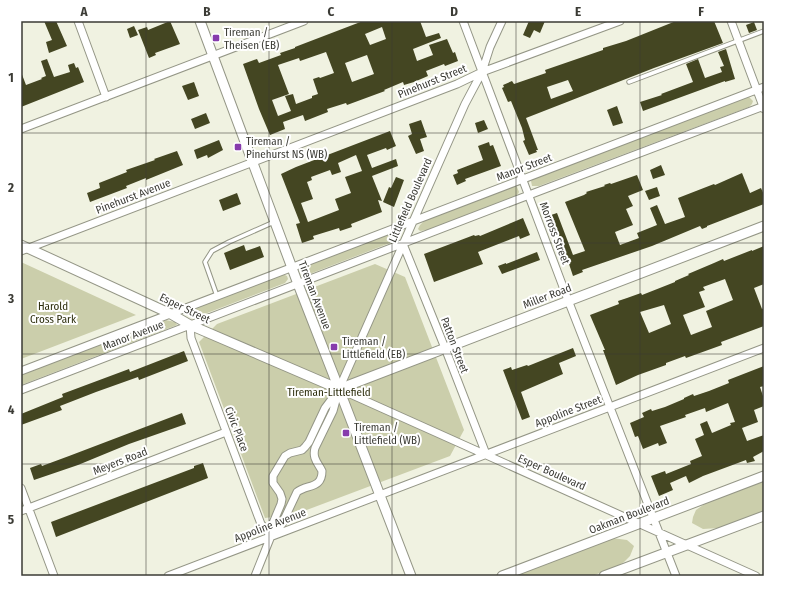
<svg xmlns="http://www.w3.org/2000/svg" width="785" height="597" font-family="'Fira Sans Condensed',sans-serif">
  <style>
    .green { fill: #cbceab }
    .building { fill: #444622; fill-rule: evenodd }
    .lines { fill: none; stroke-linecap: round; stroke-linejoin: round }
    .service-casing { stroke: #949686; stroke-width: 5.5 }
    .minor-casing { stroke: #949686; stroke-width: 9 }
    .tertiary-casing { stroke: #949686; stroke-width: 11 }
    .service { stroke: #fff; stroke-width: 3.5 }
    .minor { stroke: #fff; stroke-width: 7 }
    .tertiary { stroke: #fff; stroke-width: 9 }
    .grid { fill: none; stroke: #3b3b35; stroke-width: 1; stroke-opacity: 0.55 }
    .poi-dot { fill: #873bac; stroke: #fff; stroke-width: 1.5 }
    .labels { text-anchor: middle; stroke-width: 4; stroke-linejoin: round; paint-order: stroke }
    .poi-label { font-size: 11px; fill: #3b3b35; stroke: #fff; text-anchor: start }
    .street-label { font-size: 11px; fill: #3b3b35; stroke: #fff }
    .park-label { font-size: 11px; fill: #2c2d0c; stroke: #fff }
    .neatline { fill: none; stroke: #3b3b35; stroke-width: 1.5 }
    .grid-label { font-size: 13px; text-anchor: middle; font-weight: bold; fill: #3b3b35 }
  </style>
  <rect width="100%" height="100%" fill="#f0f2e1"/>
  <path class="green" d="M749 97 753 101 752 104 749 107 539 186H532L531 181 535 178Z
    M513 186 517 187 519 192 518 194 514 197 427 230 420 231 418 229 420 225 425 220Z
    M394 232 397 235 390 243 307 275 302 271 304 267Z
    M21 262 136 315 21 359Z
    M375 264 405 277 464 430 450 456 296 514 265 518 199 342 217 324Z
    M283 274 287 276 288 279 285 283 202 315 195 316 186 313 187 311Z
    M166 320 175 322 177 325 21 385V375Z
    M764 480V511L719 528 703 529 692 523 693 517 696 510 706 503Z
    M612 538 627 540 634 546 630 556 624 562 618 566 592 576H514Z"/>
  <path class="building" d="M44 21H56L67 46 49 53 46 42 52 40Z
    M170 21 180 44 155 53 156 55 149 58 138 30 147 27 148 30Z
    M363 21H420L426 37 439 33 441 38 413 49 417 61 433 55 429 45 447 39 453 53 455 52 458 61 445 66 444 64 426 71 428 76 414 82 404 85 403 82 384 90 385 91 347 105 346 103 327 109 328 112 305 121 303 115 283 122 285 129 270 135 259 109 243 64 257 59 259 63 281 55 280 53 295 48V47ZM382 27 386 39 370 45 365 34ZM326 52 334 73 320 78 319 77 313 79 318 94 312 96V98L296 104 293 94 285 96 291 111 278 116 272 100 289 94 278 65 299 58 300 61ZM367 55 374 74 352 82 345 63Z
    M529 21H545L540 33 534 30 530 38 523 35Z
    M676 21H714L723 43 654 68 526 118 538 150H536L537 152 529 155 523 141 525 140 522 128 511 101 508 102 502 88 504 87 503 85 512 81 514 84 546 73 545 70 603 50V48L626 41ZM568 80 573 91 551 99 547 87Z
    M754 22 757 30 749 33 746 25Z
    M134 26 138 35 130 38 127 29Z
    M726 49 735 79 725 82V81L643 111 640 102 662 95 661 94 693 82 686 64 698 59 705 78 722 72 720 67 724 66 718 52Z
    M47 59 54 77 70 72 68 65 74 63 76 68 78 67 84 82 21 107V72L26 85 42 79 41 78 46 76 41 61Z
    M194 82 199 96 188 100 182 86Z
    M617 106 623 123 613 126 607 110Z
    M206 113 210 123 195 129 191 119Z
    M421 120 427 137 420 139 424 151 416 154 408 136 412 134 409 124Z
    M484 120 488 129 478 133 475 123Z
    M390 131 396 146 387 150 386 148 367 155 372 168 396 159 398 166 372 176 382 201 378 200 382 212 351 224 352 227 340 231 339 228 313 236 314 239 302 243 296 224 300 223 281 174 296 167ZM356 155 362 171 345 177 351 193 335 199 339 210 308 222 301 203 313 199 307 182 312 180 311 177 330 170 332 175 341 172 338 163Z
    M219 140 223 150 208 158 207 155 197 159 194 150Z
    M489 142 490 146 493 145 501 166 465 179 466 181 457 185 453 175 458 173 457 170 483 160 478 146Z
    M177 151 183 165 146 180V178L126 186 127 188 90 202 87 193 100 188 99 183 127 172 126 170 155 160 154 159Z
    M661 165 665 175 653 179 650 170Z
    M742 173 750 193 761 188 764 195V204L707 226V227L702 229 700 226 652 246 582 270 583 272 573 276 564 249 562 250 559 243H560L555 230 557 229 551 215 557 213 573 255 585 251 565 202 584 195 587 193 586 192 605 186 604 185 610 183 611 184 637 175 643 190 628 196 633 206 626 209 633 225 615 232 620 245 639 238 637 233 657 225 650 208 657 205 665 224 685 217 678 198 714 184 715 185Z
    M396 177 404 180 394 207 383 202 389 187 391 188Z
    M657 187 660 196 649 200 645 191Z
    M237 193 241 204 223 211 219 200Z
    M523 218 530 235 520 239 519 236 478 252 483 264 434 282 424 254 474 235 475 236 479 235 480 236Z
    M244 245 246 251 260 246 264 257 230 270 224 253Z
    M764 246V284L754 288 762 309 764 308V326L721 342 722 345 686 358 685 356 666 363V365L638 375 616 385 603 350H605L590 315 619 304 618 301 627 298 641 293 642 295 675 282V281L689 275 688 274 714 263 723 259 724 261 752 250V251ZM725 279 733 300 706 311 712 327 691 335 683 315 705 307 699 292 705 290 703 287ZM664 305 671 324 649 333 640 312Z
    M537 252 540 260 502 274 498 266 506 263V264Z
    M573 348 576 356 559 363 563 374 521 392 530 417 522 420 503 370 511 367 512 370 527 365 528 366Z
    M184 351 188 361 139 380 138 377 96 392 60 406 62 410 21 425V414L63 397 62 394 129 369 130 372Z
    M764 366V386L760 387 764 399V406L754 410 758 422 742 428 747 441 764 435V451L753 457 755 461 747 463 746 460 703 476 689 483 686 476 670 483 673 490 659 496 651 476 665 471 666 474 691 464 690 461 702 456 695 439 704 435 700 424 707 421 712 433 731 425 730 423 735 422 728 403 706 412 705 408 685 415 686 417 660 426 667 443 659 446 658 443 643 449 638 436 635 437 630 423 644 417 642 413 651 409 652 411 665 407 684 399V398L693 394 694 396 709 391 729 383 728 380Z
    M182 413 186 424 129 444 78 465 34 480 30 468 41 464 42 466 69 456Z
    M203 463 208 478 56 537 51 522 194 468V466Z"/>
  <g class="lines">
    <defs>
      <path id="service" d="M629 82 764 31
        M217 296 205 262 212 251 229 242 274 222"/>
      <path id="minor" d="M78 21 106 97
        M463 21 568 300 676 576
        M731 21 764 109
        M21 129 304 21
        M403 244 445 348 486 454
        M21 251 457 84 482 72 620 21
        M190 325 191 338 261 524 271 536
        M21 371 764 87
        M339 389 756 576
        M21 390 529 195 764 106
        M21 488 54 576
        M21 511 226 432
        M273 535 282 524 297 492C307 484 322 489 322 471 318 463 312 458 315 448L333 411 339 389 465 104 482 72 490 47 502 21
        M168 576 764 348
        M255 576 271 536 273 523 281 504 282 499 280 493 273 483V476L285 456 290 453 302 450 305 447 309 442 325 408 337 392"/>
      <path id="tertiary" d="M200 21 298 284 339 389 411 576
        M21 245 171 314 190 325 339 389
        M339 389 764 226
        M502 576 764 476
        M604 576 764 516"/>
    </defs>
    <use href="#service" class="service-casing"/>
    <use href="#minor" class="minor-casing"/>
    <use href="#tertiary" class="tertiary-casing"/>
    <use href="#service" class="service"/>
    <use href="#minor" class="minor"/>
    <use href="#tertiary" class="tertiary"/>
  </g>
  <path class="grid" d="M146 21V576M269 21V576M392 21V576M516 21V576M640 21V576M21 133H764M21 243H764M21 354H764M21 464H764"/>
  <g class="poi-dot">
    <rect x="212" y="34" width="8" height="8" rx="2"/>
    <rect x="234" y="143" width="8" height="8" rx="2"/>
    <rect x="330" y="343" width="8" height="8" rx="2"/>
    <rect x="342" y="429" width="8" height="8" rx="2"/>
  </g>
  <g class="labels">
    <g class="poi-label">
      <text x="224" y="36">Tireman /<tspan x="224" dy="13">Theisen (EB)</tspan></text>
      <text x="246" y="145">Tireman /<tspan x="246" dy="13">Pinehurst NS (WB)</tspan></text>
      <text x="342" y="345">Tireman /<tspan x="342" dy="13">Littlefield (EB)</tspan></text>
      <text x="354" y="431">Tireman /<tspan x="354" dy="13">Littlefield (WB)</tspan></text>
    </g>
    <g class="street-label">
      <text transform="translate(432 81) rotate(-22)" y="4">Pinehurst Street</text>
      <text transform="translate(524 167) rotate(-21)" y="4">Manor Street</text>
      <text transform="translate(133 196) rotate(-21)" y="4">Pinehurst Avenue</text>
      <text transform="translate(410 200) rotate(-66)" y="4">Littlefield Boulevard</text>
      <text transform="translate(555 233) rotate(69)" y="4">Morross Street</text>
      <text transform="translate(315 295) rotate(69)" y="4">Tireman Avenue</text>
      <text transform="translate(547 296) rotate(-21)" y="4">Miller Road</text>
      <text transform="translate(185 308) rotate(26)" y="4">Esper Street</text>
      <text transform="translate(133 335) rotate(-21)" y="4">Manor Avenue</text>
      <text transform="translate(455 345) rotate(69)" y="4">Patton Street</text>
      <text transform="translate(568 411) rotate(-21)" y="4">Appoline Street</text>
      <text transform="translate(237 429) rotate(69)" y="4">Civic Place</text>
      <text transform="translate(120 461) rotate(-21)" y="4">Meyers Road</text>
      <text transform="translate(552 472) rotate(24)" y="4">Esper Boulevard</text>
      <text transform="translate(629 515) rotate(-21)" y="4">Oakman Boulevard</text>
      <text transform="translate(270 525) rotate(-21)" y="4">Appoline Avenue</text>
    </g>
    <g class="park-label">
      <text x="53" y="310">Harold<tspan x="53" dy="13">Cross Park</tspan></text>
      <text x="329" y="396">Tireman-Littlefield</text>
    </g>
  </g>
  <rect width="785" height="597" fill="none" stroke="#ffffff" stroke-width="44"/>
  <rect x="22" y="22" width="741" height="553" class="neatline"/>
  <g class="grid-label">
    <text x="84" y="16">A</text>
    <text x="207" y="16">B</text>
    <text x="331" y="16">C</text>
    <text x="454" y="16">D</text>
    <text x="578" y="16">E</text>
    <text x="701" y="16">F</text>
    <text x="11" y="82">1</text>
    <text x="11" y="192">2</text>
    <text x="11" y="303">3</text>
    <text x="11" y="414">4</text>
    <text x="11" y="524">5</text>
  </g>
</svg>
